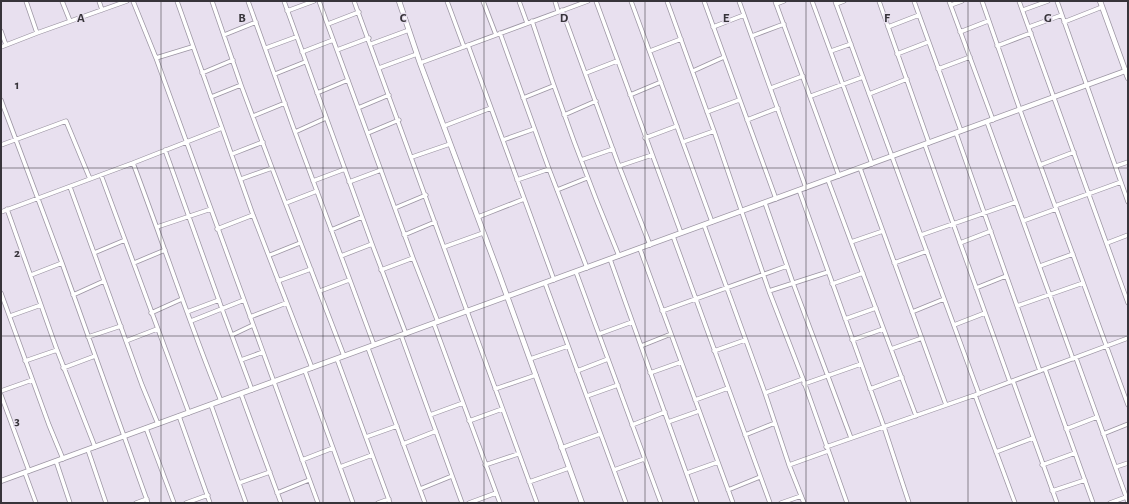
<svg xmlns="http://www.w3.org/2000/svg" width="1129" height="504" font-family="'Alegreya Sans',sans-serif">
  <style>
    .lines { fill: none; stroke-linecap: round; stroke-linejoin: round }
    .minor-casing { stroke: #9c95a3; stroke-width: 5 }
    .tertiary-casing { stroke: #9c95a3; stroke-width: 6 }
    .minor { stroke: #fff; stroke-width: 3.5 }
    .tertiary { stroke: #fff; stroke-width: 4.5 }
    .grid { fill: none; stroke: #37343a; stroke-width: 1; stroke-opacity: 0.55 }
    .grid-label { font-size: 13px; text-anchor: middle; font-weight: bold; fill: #37343a; stroke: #e8e0ef; stroke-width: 3; stroke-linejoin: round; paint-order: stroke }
  </style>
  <rect width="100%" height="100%" fill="#e8e0ef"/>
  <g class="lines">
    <defs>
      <path id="minor" d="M26 1 37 33
        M62 1 70 21
        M99 1 102 10
        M133 1 156 58 318 503
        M177 1 253 215 312 368
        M212 1 241 85 272 168 344 356
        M248 1 295 132 374 345
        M284 1 372 244 406 334
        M319 1 413 258 438 322
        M354 1 537 503
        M447 1 464 47
        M483 1 496 35
        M519 1 527 23
        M555 1 558 11
        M596 1 681 233
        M631 1 712 222
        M667 1 714 131 769 291 803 379 847 503
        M704 1 776 199
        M739 1 806 188
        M775 1 839 176
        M812 1 872 164
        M835 1 979 394
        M879 1 929 143
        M914 1 961 131
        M949 1 993 120
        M982 1 1020 110 1128 405
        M1019 1 1128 303
        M1057 1 1128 202
        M776 4 784 1
        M836 4 844 1
        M951 5 962 1
        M562 10 619 166 650 245
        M1023 10 1048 1
        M287 11 314 1
        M532 21C558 100 587 179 619 256
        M1064 22 1102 7
        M328 24 359 12
        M713 27 744 15
        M888 27 919 15
        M1029 27 1062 15
        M1 31 6 45
        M960 32 988 21
        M500 33 549 169 587 268
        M224 35 256 22
        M752 36 784 24
        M371 44 409 30
        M468 45 554 280
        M997 46 1031 33
        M1 47 37 33 127 1
        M266 48 296 37
        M337 50 369 38
        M650 51 681 39
        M831 51 851 44
        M302 52 333 40
        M897 54 928 42
        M156 58 192 47
        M420 63 588 1
        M379 68 417 54
        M938 69 970 57
        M693 71 724 57
        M202 73 233 60
        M586 73 617 61
        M275 74 305 62
        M771 88 803 76
        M317 93 348 80
        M869 94 907 79
        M630 95 661 82
        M811 96 863 77
        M211 97 241 85
        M523 98 553 86
        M1 100 62 263 148 503
        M358 108 389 95
        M707 112 739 100
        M564 115 596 101
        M253 116 285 103
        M747 120 778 108
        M987 122 1073 359
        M444 126 491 108
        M295 132 326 118
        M368 133 399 120
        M956 133 1040 371
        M645 138 677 126
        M503 140 534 129
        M683 142 714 131
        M1 145 66 121 90 179
        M925 145 1010 382
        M165 150 222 309 252 390
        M232 154 263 142
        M412 157 450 144
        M581 160 613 149
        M133 163C163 242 189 323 221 401
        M1040 165 1074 152
        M619 166 652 155
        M1116 166 1128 162
        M860 168 946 405
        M101 175 189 413
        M241 179 272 168
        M517 180 549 169
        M828 180 916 416
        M313 181 345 169
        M349 182 381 170
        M70 187 142 385 158 424
        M557 190 587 178
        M799 190 884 427 909 503
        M286 203 317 191
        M765 203 793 283 851 438
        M1055 206 1121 182
        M395 208 426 195
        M7 209 57 350 95 447
        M1 212 133 163 222 128
        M478 217 524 199
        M1023 221 1056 209
        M704 225 765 393 789 465 804 503
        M157 227 211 209
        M217 229 253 215
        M331 230 362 217
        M404 235 435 222
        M921 235 1016 202
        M673 236 770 503
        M851 242 883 231
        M960 243 991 231
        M1107 243 1128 235
        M444 247 483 233
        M640 249 733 503
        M94 253 125 240
        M270 255 300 243
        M341 256 372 244
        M610 259 697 503
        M134 263 165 250
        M894 263 927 251
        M1040 266 1073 254
        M381 270 413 258
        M576 272 661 503
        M31 275 62 263
        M278 281 311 269
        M545 283 626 503
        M832 284 863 273
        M976 288 1006 276
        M320 291 349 280
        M769 291 828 272
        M1 293 49 425 63 459
        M73 295 104 281
        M1017 306 1083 283
        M662 311 787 266
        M187 312 219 300
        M912 312 944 299
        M151 313 182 299
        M10 316 41 305
        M250 317 286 303
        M845 319 876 308
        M191 321 244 300
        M434 324 500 503
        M954 325 985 313
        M599 334 632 322
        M232 335 253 325
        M401 335 462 503
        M88 337 121 326
        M852 340 883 329
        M126 341 157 329
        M641 346 671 334
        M368 348 425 503
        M891 349 922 338
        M714 351 745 340
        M1076 358 1128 502
        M337 359 390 503
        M530 359 568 346
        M241 360 263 352
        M25 361 57 350
        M63 368 95 356
        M1045 369 1093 503
        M305 371 353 503
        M577 371 608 359
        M650 373 681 362
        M1013 381 1057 503
        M804 384 861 364
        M495 389 536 375
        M870 389 902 377
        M1 391 32 380
        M765 393 803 379
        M241 394 281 503
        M1 395 29 471
        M975 395 1015 503
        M587 396 618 385
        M695 400 728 388
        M211 405 246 503
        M430 415 463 403
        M179 416 210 503
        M469 421 502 409
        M668 422 699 411
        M632 425 665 412
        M146 428 174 503
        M1066 429 1097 417
        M1103 434 1128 424
        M745 435 775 423
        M366 437 397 426
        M403 444 436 431
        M826 447 975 395 1128 338
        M561 448 600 434
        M88 450 106 503
        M996 452 1033 438
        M302 460 333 448
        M56 461 70 503
        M485 465 518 454
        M789 465 828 451
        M1042 465 1075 453
        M340 467 372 455
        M1116 467 1128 463
        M614 470 644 459
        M25 473 36 503
        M687 473 718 462
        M529 482 569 468
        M239 483 270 472
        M420 489 452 476
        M728 490 760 477
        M1052 491 1085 480
        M277 493 309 480
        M136 503 147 499
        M186 503 208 495
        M378 503 389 499
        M469 503 496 493
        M781 503 801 496
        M1110 503 1126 497"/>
      <path id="tertiary" d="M399 1 420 63 499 274 582 503
        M1100 1 1128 78
        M1 481 1128 70"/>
    </defs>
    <use href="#minor" class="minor-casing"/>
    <use href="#tertiary" class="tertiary-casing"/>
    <use href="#minor" class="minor"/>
    <use href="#tertiary" class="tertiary"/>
  </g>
  <path class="grid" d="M161 1V503M323 1V503M484 1V503M645 1V503M806 1V503M968 1V503M1 168H1128M1 336H1128"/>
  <g class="grid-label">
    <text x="81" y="22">A</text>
    <text x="242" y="22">B</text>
    <text x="403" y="22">C</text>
    <text x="564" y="22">D</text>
    <text x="726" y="22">E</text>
    <text x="887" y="22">F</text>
    <text x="1048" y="22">G</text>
    <text x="17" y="89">1</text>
    <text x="17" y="257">2</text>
    <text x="17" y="425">3</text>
  </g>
  <rect width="1129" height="504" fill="none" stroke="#37343a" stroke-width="4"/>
</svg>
